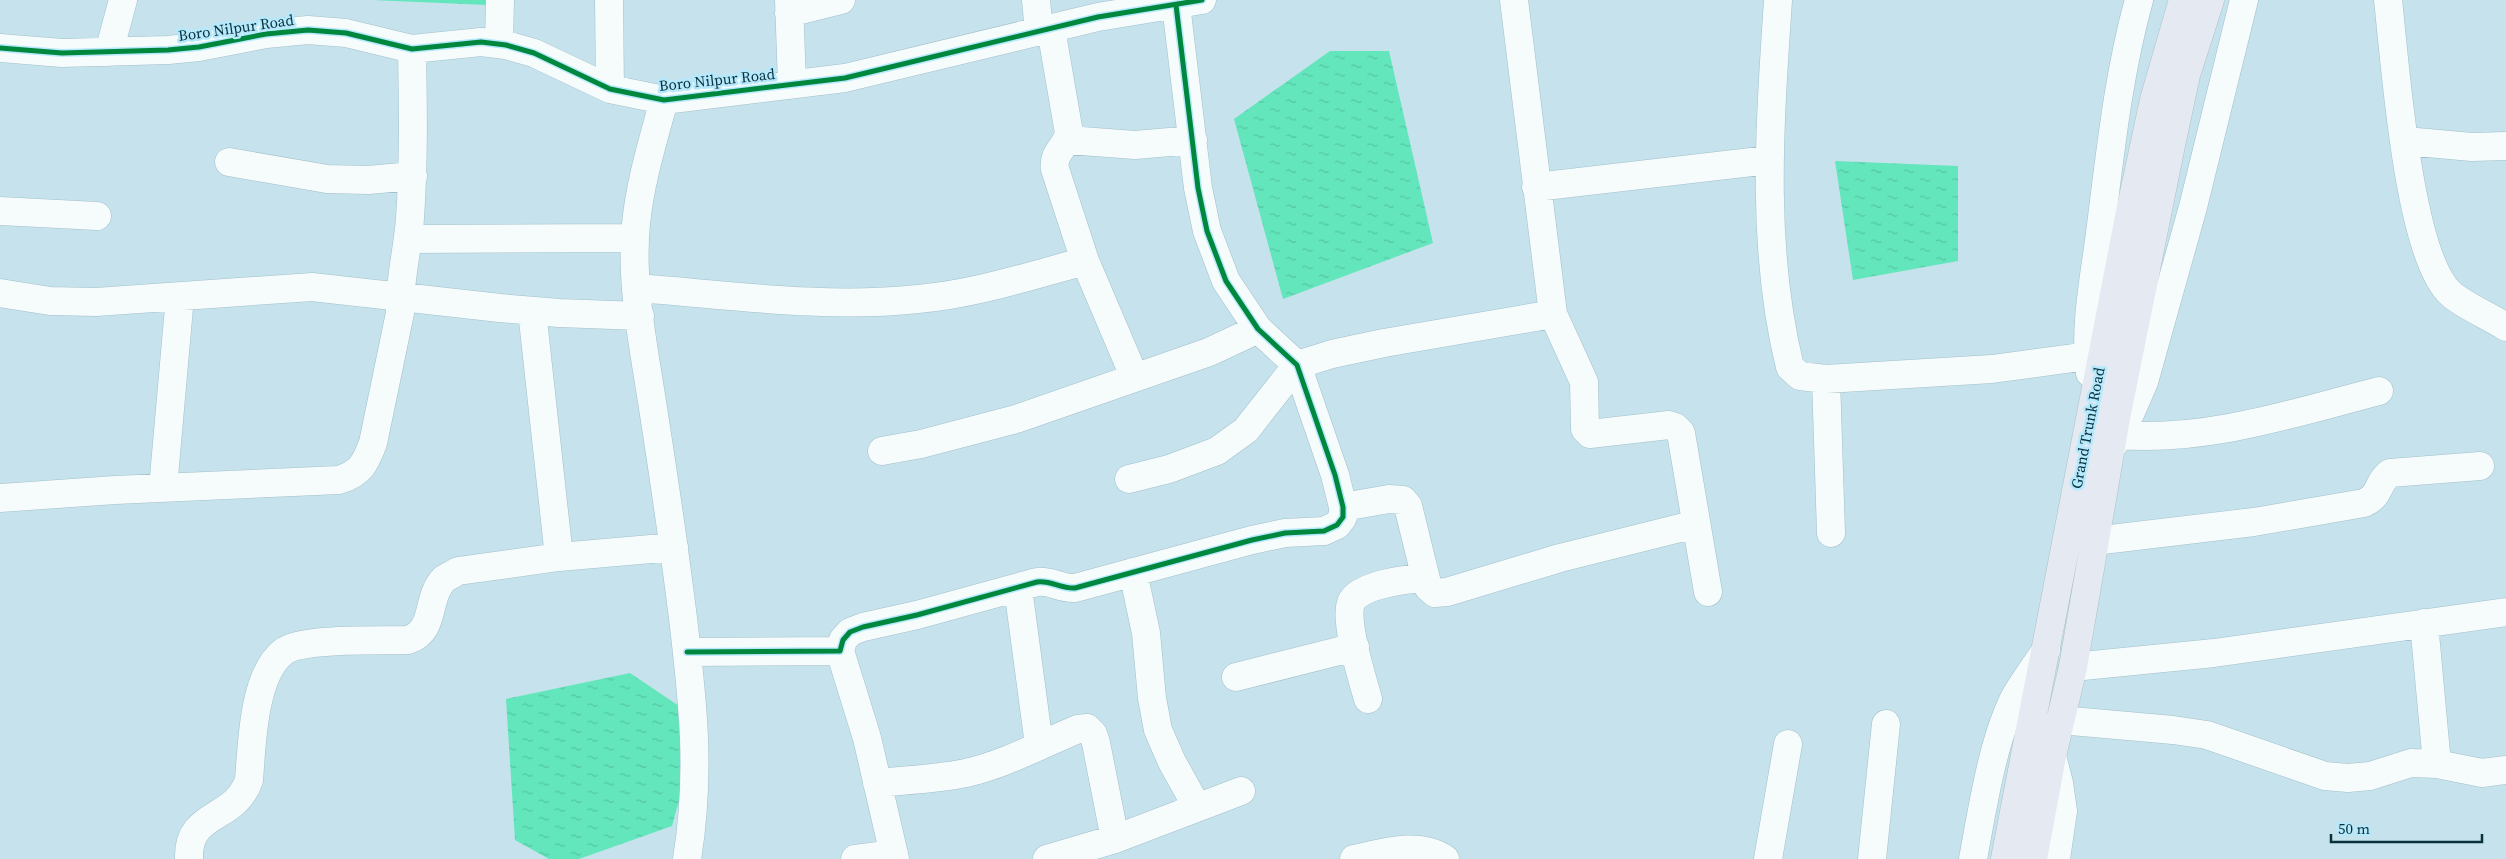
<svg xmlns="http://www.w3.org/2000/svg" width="2506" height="859" font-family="'Source Serif 4',serif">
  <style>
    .water { fill: url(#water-ripples) }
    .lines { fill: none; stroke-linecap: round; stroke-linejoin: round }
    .minor-casing { stroke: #a2c0cb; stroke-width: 29 }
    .highway-casing { stroke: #acc0c6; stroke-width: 29 }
    .minor { stroke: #f6fbfc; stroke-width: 28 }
    .highway { stroke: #e5eaf2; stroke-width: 28 }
    .cycleway-casing { stroke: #b6e9fc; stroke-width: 8 }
    .cycleway { stroke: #00873e; stroke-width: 5 }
    .labels { text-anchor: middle; stroke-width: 5; stroke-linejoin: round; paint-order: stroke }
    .street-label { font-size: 15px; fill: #08313d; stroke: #b6e9fc }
  </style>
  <defs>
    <pattern id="water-ripples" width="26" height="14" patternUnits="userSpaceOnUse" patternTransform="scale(1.25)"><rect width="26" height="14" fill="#63e6bc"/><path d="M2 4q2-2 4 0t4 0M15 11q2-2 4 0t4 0" fill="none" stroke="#54c6a2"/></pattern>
  </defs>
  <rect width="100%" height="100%" fill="#c6e2ec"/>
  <path class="water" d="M372 0H488L487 5Z
    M1330 51H1389L1433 243 1283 299 1234 119Z
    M1835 161 1958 166V261L1853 280Z
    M630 673 685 710V779L672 826 579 859H549L515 840 506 699Z"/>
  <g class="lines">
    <defs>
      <path id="minor" d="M609 0 610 89
        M789 0 792 84
        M1036 0 1039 32
        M1778 0C1770 122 1760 246 1790 367L1800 376 1826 379 1992 369 2088 356
        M2388 0C2395 61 2408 256 2451 294 2463 305 2491 317 2506 327
        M789 13 841 0
        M1051 29 1069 133C1066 148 1052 153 1055 169L1085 261 1134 376
        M499 44 500 0
        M0 48 62 53 168 50 199 47 266 34 308 30 346 33 412 49 481 42 506 45 534 53 610 89 664 100 845 78 1098 17 1202 0
        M109 52 123 0
        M664 100C653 141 640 182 636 224 630 285 644 348 653 408 664 478 674 547 683 618 693 703 701 773 687 859
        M1068 140 1135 145 1193 140
        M2405 141 2472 147 2506 146
        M229 162 327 179 368 180 413 176
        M1536 187 1769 160
        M0 211 97 216
        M409 239 635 238
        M637 288C730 295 825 309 918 299 975 294 1030 276 1085 261
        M0 293 50 301 96 302 312 287 500 308 559 313 640 316
        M532 311 559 557
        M1553 314 1584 382 1585 429 1590 434 1669 425 1675 427 1681 433 1708 592
        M2090 373C2084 327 2094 279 2100 233 2110 155 2118 75 2139 0
        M1826 379 1831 533
        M2118 435C2207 442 2294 413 2379 391
        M2114 444 2130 414 2144 382 2193 207 2244 0
        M882 451 921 444 1016 419 1209 352 1258 329
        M1129 479 1169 469 1217 451 1246 430 1297 365 1332 354 1384 343 1553 314 1514 0
        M163 488 180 296
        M0 498 115 490 339 480C361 473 365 464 373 443L400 313C399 281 408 249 410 218 414 161 413 105 412 49
        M1343 507 1389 499 1403 500 1408 506 1428 587 1435 593 1447 592 1560 558 1696 524
        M2094 541 2254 522 2364 503C2382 495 2376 483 2390 473L2480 466
        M1133 572 1146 633 1152 698 1158 730 1172 762 1197 807
        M1018 588 1039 745
        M2424 623 2437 764
        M840 651 867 738 895 859
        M687 652 840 651 843 640 850 632 863 627 917 615 1037 582C1051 580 1061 589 1075 588L1252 540 1285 533 1324 531 1337 525 1343 517V507L1335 475 1297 365 1258 329 1226 281 1207 231 1198 188 1176 5
        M2073 667 2214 653 2506 612
        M1236 677 1355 647
        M1368 699C1363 681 1341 612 1353 599 1366 584 1406 579 1425 578
        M2060 720 2173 730 2207 735 2325 776 2348 778 2370 776 2411 763 2437 764 2482 773 2506 770
        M2052 756 2059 783 2063 811 2056 859
        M877 783C907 780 937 779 966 773 1005 764 1042 744 1078 729L1087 728 1093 734 1096 743 1115 839
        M189 859C187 810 235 822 249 780 252 744 253 676 283 652 301 637 382 641 408 640 437 630 425 599 444 579 448 576 454 574 458 571L559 557 674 547
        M855 859 894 854
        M1047 859 1115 839 1241 791
        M1354 859C1383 853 1419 841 1445 859
        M1768 859 1788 744
        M1872 859 1886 724
        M1973 859C1982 811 1993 737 2016 695 2025 680 2036 665 2046 650"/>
      <path id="highway" d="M2005 859 2130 212 2154 100 2183 0
        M2033 859 2052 756 2073 667 2116 418 2171 145 2186 75 2210 0"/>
    </defs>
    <use href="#minor" class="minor-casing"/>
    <use href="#highway" class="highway-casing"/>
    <use href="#minor" class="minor"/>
    <use href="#highway" class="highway"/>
    <defs>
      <path id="cycleway" d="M0 48 62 53 168 50 199 47 266 34 308 30 346 33 412 49 481 42 506 45 534 53 610 89 664 100 845 78 1098 17 1202 0
        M687 652 840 651 843 640 850 632 863 627 917 615 1037 582C1051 580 1061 589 1075 588L1252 540 1285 533 1324 531 1337 525 1343 517V507L1335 475 1297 365 1258 329 1226 281 1207 231 1198 188 1176 5"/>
    </defs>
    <use href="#cycleway" class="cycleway-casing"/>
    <use href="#cycleway" class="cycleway"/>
  </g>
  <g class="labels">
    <g class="street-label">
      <text transform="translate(236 28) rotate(-8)" y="5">Boro Nilpur Road</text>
      <text transform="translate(717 80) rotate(-6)" y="5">Boro Nilpur Road</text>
      <text transform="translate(2088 428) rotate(-79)" y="5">Grand Trunk Road</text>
    </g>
  </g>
  <path d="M2331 834v8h151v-8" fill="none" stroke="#08313d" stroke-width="2.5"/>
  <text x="2338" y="834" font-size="15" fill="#08313d" stroke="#b6e9fc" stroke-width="4" paint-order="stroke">50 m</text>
</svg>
